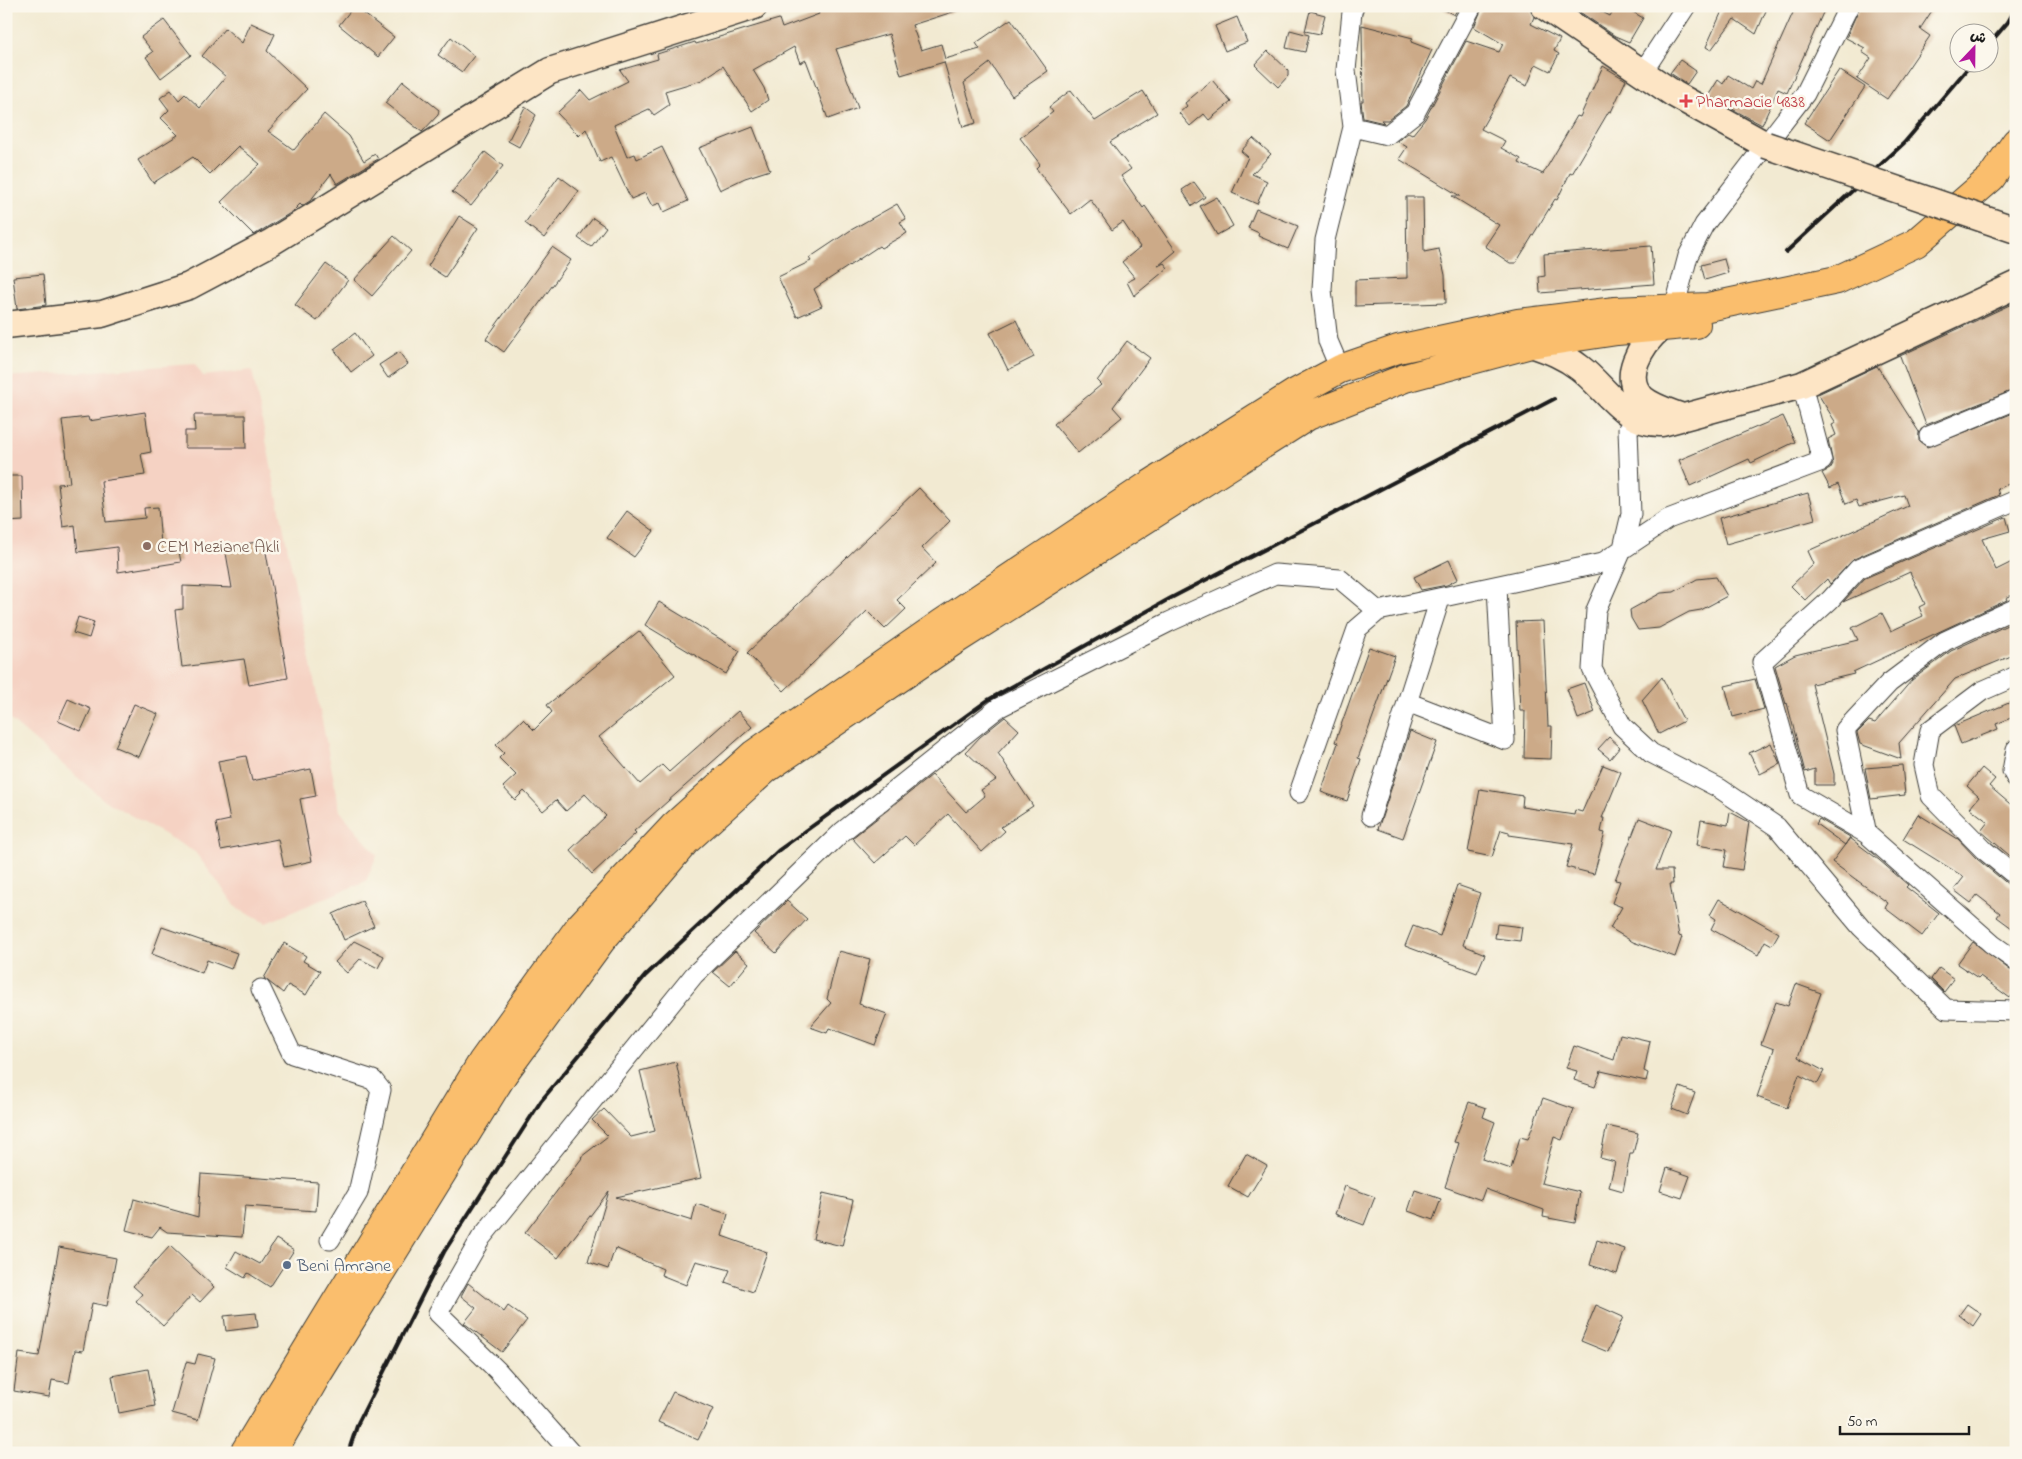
<svg xmlns="http://www.w3.org/2000/svg" width="2022" height="1459" font-family="'Indie Flower','Playpen Sans Arabic',sans-serif">
  <style>
    .built { fill: #f5d2c3 }
    .building { fill: #ca8 }
    .lines { fill: none; stroke-linecap: round; stroke-linejoin: round }
    .minor-casing { stroke: #3c3b37; stroke-width: 21 }
    .secondary-casing { stroke: #3c3b37; stroke-width: 29 }
    .trunk-casing { stroke: #3c3b37; stroke-width: 30 }
    .minor { stroke: #fff; stroke-width: 19 }
    .secondary { stroke: #fde5c5; stroke-width: 26 }
    .trunk { stroke: #fabe6d; stroke-width: 28 }
    .rail { stroke: #1c1c1c; stroke-width: 4 }
    .secondary-bridge-casing { stroke: #3c3b37; stroke-width: 29; stroke-linecap: butt }
    .secondary-bridge { stroke: #fde5c5; stroke-width: 26 }
    .health-dot { fill: #e0444e; stroke: #fbf7ec; stroke-width: 2 }
    .education-dot { fill: #8d6e63; stroke: #fbf7ec; stroke-width: 2 }
    .service-dot { fill: #5c6f8a; stroke: #fbf7ec; stroke-width: 2 }
    .labels { text-anchor: middle; stroke-width: 5; stroke-linejoin: round; paint-order: stroke }
    .health-label { font-size: 18px; fill: #be3a42; stroke: #fbf7ec; text-anchor: start }
    .education-label { font-size: 18px; fill: #785e54; stroke: #fbf7ec; text-anchor: start }
    .service-label { font-size: 18px; fill: #4e5e75; stroke: #fbf7ec; text-anchor: start }
  </style>
  <rect width="100%" height="100%" fill="#fbf7ec"/>
  <filter id="ink" filterUnits="userSpaceOnUse"><feTurbulence type="fractalNoise" baseFrequency=".02" numOctaves="2"/><feDisplacementMap in="SourceGraphic" scale="10" xChannelSelector="R" yChannelSelector="G"/><feConvolveMatrix kernelMatrix="1 2 1 2 8 2 1 2 1" color-interpolation-filters="sRGB"/></filter>
  <filter id="wash" filterUnits="userSpaceOnUse"><feTurbulence type="fractalNoise" baseFrequency=".0096" numOctaves="4" result="noise"/><feDisplacementMap in="SourceGraphic" scale="20" xChannelSelector="R" yChannelSelector="G"/><feGaussianBlur stdDeviation="1.12" result="paint"/><feColorMatrix in="noise" values="0 0 0 0 0 0 0 0 0 0 0 0 0 0 0 0 0 1.4 0 .05"/><feComposite in="paint" operator="in"/></filter>
  <g filter="url(#wash)">
    <rect width="100%" height="100%" fill="#f2ead2"/>
    <path class="built" d="M195 364 203 376 252 370 340 811 377 855 366 881 266 923 238 909 195 852 104 800 6 716V377Z"/>
    <g id="blocks">
      <path class="building" d="M354 6 394 37 378 57 339 25Z
        M816 6H961L962 9 912 25 921 50 941 44 945 59 980 49 976 43 1011 19 1048 71 1012 96 990 63 964 83 976 123 963 127 944 62 901 75 889 34 836 49 858 108 828 119 806 60 800 63 794 47 753 70 764 88 768 100 752 111 723 66 702 80 665 91 669 105 654 115 649 109 614 125 627 157 635 154 637 159 662 147 688 201 664 212 660 203 652 206 645 193 631 199 611 157 600 162 586 129 579 136 557 113 581 90 590 100 628 81 620 70 658 59 657 54 695 42 696 44 779 19 782 28 819 14Z
        M1438 6H1459L1454 15Z
        M1483 6H1529L1534 17 1531 24 1560 39 1554 51 1559 54 1550 71 1536 64 1527 86 1510 78 1481 129 1505 141 1501 148 1521 159 1519 163 1543 174 1577 116 1580 117 1603 66 1626 80 1611 112 1609 111 1572 174 1570 173 1557 200 1555 199 1516 263H1510L1485 246 1499 225 1452 196H1460L1399 159 1407 147 1397 141 1408 133 1412 135 1425 119 1466 41 1499 52 1503 44 1474 27Z
        M1571 6H1591L1610 16 1616 6H1623L1643 18 1629 42 1615 36Z
        M1715 6H1768L1756 34 1734 19 1711 50 1706 47 1722 11Z
        M1796 6 1806 11 1808 6H1826L1787 93 1778 89 1762 125 1708 96 1718 80 1723 84 1728 75 1751 89 1755 81 1761 84Z
        M1860 6H1935L1920 29 1930 36 1887 99 1857 79 1871 58 1862 52 1865 48 1846 38Z
        M1310 11 1325 15 1320 34 1305 31Z
        M1237 17 1247 42 1225 51 1215 26Z
        M164 20 191 55 161 78 146 57 153 52 141 37Z
        M251 23 275 34 267 51 307 89 268 131 294 150 324 114 349 136 364 161 375 154 378 159 337 184 331 174 310 201 302 206 300 204 292 212 254 235 221 202 260 164 238 146 210 174 193 157 153 183 138 160 178 135 161 118 169 110 160 98 171 90 179 100 185 94 200 108 226 77 202 56 225 28 242 43Z
        M1362 25 1413 38 1411 42 1432 50 1406 106 1388 120H1381L1384 123 1363 118 1361 101H1363Z
        M1290 30 1309 35 1305 52 1286 48Z
        M451 37 474 56 462 72 438 55Z
        M1268 51 1288 70V76L1278 87 1255 65Z
        M1680 60 1696 71 1687 84 1670 73Z
        M1839 70 1865 87 1830 140 1804 123Z
        M1212 80 1231 102 1209 120 1204 114 1190 126 1179 113 1187 106 1185 103Z
        M403 81 439 110 438 115 422 132 385 103Z
        M1071 90 1095 121 1143 91 1157 113 1110 142 1131 169 1121 176 1143 208 1145 206 1176 251 1158 266 1164 263 1168 268 1134 296 1127 282 1135 278 1122 262 1140 247 1123 222 1112 230 1090 199 1071 214 1036 168 1040 164 1020 138 1053 112 1049 107Z
        M525 107 536 115 519 147 508 141Z
        M753 127 770 170 745 178 720 190 699 148Z
        M1253 138 1271 154 1252 174 1267 181 1257 204 1232 193 1248 157 1241 151Z
        M485 152 503 166 471 206 452 192Z
        M559 176 579 191 544 238 525 223Z
        M1194 182 1205 197 1192 206 1182 190Z
        M1217 197 1233 226 1217 235 1200 206Z
        M1406 197H1423L1424 252 1439 249 1445 275 1446 303 1355 306V280L1407 278Z
        M897 204 906 219 900 222 907 233 881 248 879 246 814 289 822 306 797 317 778 277 811 261 809 258 851 230Z
        M1256 209 1298 226 1288 249 1258 236 1259 233 1248 228Z
        M459 216 478 228 445 277 428 266Z
        M593 218 606 227 591 247 578 238Z
        M394 236 411 251 372 296 354 280Z
        M1651 246 1654 284 1540 293 1539 277 1545 276 1544 254Z
        M552 247 571 260 504 352 486 339Z
        M1724 259 1728 273 1705 280 1701 265Z
        M326 264 348 280 317 321 295 305Z
        M43 274 46 305 17 309 13 277Z
        M2016 302V389L1926 425 1900 356Z
        M1016 320 1034 357 1008 370 990 333Z
        M355 333 372 356 351 372 334 349Z
        M1127 341 1150 358 1113 407 1122 417 1078 453 1054 424 1101 385 1097 381Z
        M399 352 408 364 388 378 379 365Z
        M1877 366 1919 432V441L1927 447 2016 412V481L1997 489 1999 495 1854 559 1830 584 1827 579 1805 600 1791 586 1814 564 1808 551 1908 506 1904 495 1859 507 1856 500 1846 504 1838 484 1830 488 1822 473 1830 469 1833 464 1828 439 1836 435 1832 425 1836 423 1818 394Z
        M145 412 151 452 141 454 145 475 101 481 106 522 145 518 144 508 158 507 161 545 177 542 181 562 118 572 117 547 78 552 75 525 63 527 58 484 70 483 62 420 88 417 89 421Z
        M194 415H245L246 448H185V431H195Z
        M1783 416 1795 442 1751 463 1749 459 1690 486 1679 460Z
        M6 476H22L23 521 6 522Z
        M919 488 950 521 922 548 936 563 897 600 906 609 885 629 867 611 784 691 747 653Z
        M1808 493 1815 519 1726 544 1719 518Z
        M627 511 654 531 634 557 607 538Z
        M2006 517 2010 531 1982 539 1996 570 2016 560V593L2006 598 2007 600 1853 672 1854 674 1812 684 1834 774V785H1815V769L1805 772 1787 703 1786 704 1775 666 1795 655 1858 640 1852 628 1882 613 1891 631 1923 616 1919 607 1925 604 1910 572 1843 602 1865 578Z
        M264 541 288 678 249 685 244 659 182 667 175 610 183 609V586L232 588 225 547Z
        M1449 560 1458 579 1447 585 1421 590 1414 577Z
        M1716 577 1727 596 1701 610 1689 612 1659 628 1638 630 1631 618 1630 610 1661 593 1674 592 1697 579Z
        M659 602 740 651 726 674 645 625Z
        M78 617 94 622 89 638 73 633Z
        M1543 621 1548 726H1552L1551 759 1524 758 1525 711H1520L1516 622Z
        M2016 621V654L1955 679 1899 743 1901 759 1860 744 1857 733 1869 721 1875 723 1912 680 1951 651Z
        M639 631 675 675 599 737 640 784 662 765 669 772 738 711 752 727 634 831 636 833 592 874 570 850 606 816 585 794 566 811 556 800 543 811 524 791 515 800 503 787 516 775 499 758 504 753 496 745 523 719 534 730 552 712 547 705Z
        M1369 647 1395 656 1358 758 1361 759 1347 801 1321 792 1338 743 1335 742Z
        M1662 677 1684 721 1659 734 1642 700Z
        M1755 679 1764 709 1733 717 1725 686Z
        M1584 683 1595 712 1578 719 1567 689Z
        M68 699 91 709 81 731 58 721Z
        M2016 700V716L1996 724 1998 729 1961 744 1954 726Z
        M134 704 158 714 139 757 115 747Z
        M1005 717 1019 730 998 753 1033 806 1001 827 1005 831 982 852 948 814 914 845 905 836 875 863 852 838 932 775 966 812 985 796 981 790 996 780 966 752 980 737Z
        M1410 731 1437 742 1403 838 1378 829Z
        M1609 737 1620 747 1610 759 1598 749Z
        M1771 743 1780 764 1760 774 1749 753Z
        M246 756 252 781 311 769 316 796 300 799 312 861 284 867 278 839 221 850 216 823 230 820 218 761Z
        M1603 765 1621 772 1602 818H1604L1601 832 1605 833 1594 874 1566 867 1573 844 1509 835V832L1501 830 1492 857 1468 852 1480 789 1523 796 1522 807 1574 815 1575 810 1582 812Z
        M1902 765 1905 795 1871 799 1865 768Z
        M1982 768 1995 779 1989 786 2016 809V861L1981 831 1988 822 1970 808 1979 797 1967 786Z
        M1730 812 1749 822 1742 870 1724 867 1727 850 1697 845 1701 820 1728 825Z
        M1918 814 1958 839 1977 859 2009 885 2016 887V931L1997 917 2000 913 1977 895 1971 903 1954 890 1964 877 1903 839Z
        M1639 818 1671 830 1656 870H1672L1673 884H1670L1679 936 1682 937 1675 957 1633 942 1610 928 1622 907 1612 903 1620 881 1615 880Z
        M1819 819 1850 837 1845 845 1816 824Z
        M1850 838 1879 860 1908 885 1906 887 1939 913 1922 936 1885 908 1888 903 1832 862Z
        M1457 885 1480 893 1463 945 1485 954 1477 973 1405 946 1413 926 1440 936Z
        M1719 899 1779 933 1772 945 1765 941 1758 955 1711 929 1716 919 1710 915Z
        M362 901 374 926 344 940 333 914Z
        M787 901 807 919 776 953 754 933Z
        M1497 924 1522 927 1520 941 1495 938Z
        M162 927 237 953 231 969 207 960 202 973 152 954Z
        M354 941 384 956 378 968 360 959 347 973 335 962Z
        M1973 942 2010 970 2016 972V989L2010 998 1980 976 1978 978 1957 964Z
        M284 943 306 956 303 961 320 971 306 995 288 985 283 993 264 978Z
        M735 951 749 963 730 986 713 972Z
        M839 951 870 959 859 1004 887 1014 875 1045 829 1028 827 1033 810 1027 831 1003 827 999Z
        M1939 968 1954 979 1944 992 1931 979Z
        M1796 984 1821 993 1798 1057 1824 1071 1817 1084 1799 1075 1787 1108 1757 1097 1774 1049 1761 1044 1776 1002 1788 1006Z
        M1620 1034 1650 1041 1644 1071 1648 1073 1646 1081 1601 1071 1595 1087 1574 1080 1577 1071 1566 1068 1574 1046 1614 1060Z
        M676 1062 701 1178 616 1197 692 1221 696 1204 728 1214 722 1236 767 1252 753 1292 725 1282 730 1270 696 1261 686 1285 661 1275 663 1269 615 1248 608 1269 588 1262 609 1191 558 1258 525 1233 582 1158 581 1157 608 1136 592 1120 604 1109 631 1137 655 1131 640 1071Z
        M1680 1087 1695 1093 1687 1115 1672 1109Z
        M1543 1098 1574 1109 1562 1140 1554 1137 1541 1183 1580 1192 1575 1223 1543 1217 1544 1210 1485 1189 1481 1200 1445 1187 1459 1143 1454 1142 1469 1102 1486 1108 1483 1117 1495 1122 1482 1159 1511 1169 1520 1137 1528 1139Z
        M1607 1126 1638 1133 1633 1154H1630L1623 1191 1609 1187 1615 1162 1600 1158Z
        M1246 1154 1267 1166 1248 1197 1228 1186Z
        M1667 1168 1690 1176 1682 1198 1660 1191Z
        M201 1174 318 1182 316 1211 245 1206 242 1237 167 1232 160 1227 152 1237 126 1230 134 1199 198 1217Z
        M1345 1186 1375 1197 1364 1225 1335 1214Z
        M1415 1190 1441 1199 1433 1220 1408 1211Z
        M823 1193 853 1200 842 1246 813 1239Z
        M276 1239 294 1250 270 1287 248 1273 245 1278 227 1267 236 1251 260 1264Z
        M1597 1240 1625 1249 1617 1274 1590 1265Z
        M170 1246 214 1287 200 1302 192 1295 163 1326 136 1301 142 1294 133 1286Z
        M59 1247 116 1258 107 1306 92 1303 83 1351 75 1350 69 1383 52 1380 49 1397 14 1391 19 1353 39 1356Z
        M468 1283 504 1312 508 1306 527 1320 502 1352 464 1323 476 1308 461 1296Z
        M1967 1304 1981 1314 1973 1326 1959 1315Z
        M1596 1305 1623 1317 1608 1352 1581 1341Z
        M256 1313 258 1327 226 1331 224 1316Z
        M198 1354 215 1358 198 1420 172 1413 186 1362 195 1364Z
        M148 1369 155 1406 119 1413 112 1376Z
        M673 1392 713 1409 698 1440 658 1422Z"/>
    </g>
  </g>
  <g filter="url(#ink)">
    <use href="#blocks" fill-opacity="0" stroke="#3c3b37" stroke-width="1"/>
    <g class="lines">
      <defs>
        <path id="minor" d="M1642 73 1686 6
          M1353 127 1387 135 1415 113 1472 6
          M1674 309 1688 256 1704 225 1805 94 1849 6
          M1340 369 1328 341 1322 290 1325 240 1353 127 1346 70 1352 12 1354 6
          M1645 409 1628 429 1631 514 1623 548 1596 610 1592 669 1622 726 1651 753 1719 788 1777 827 1861 927 1946 1009 2016 1011
          M1929 436 2016 400
          M2016 500 1858 569 1830 600 1762 662 1800 795 1867 834 1992 944 2016 961
          M2016 676 1982 691 1930 730 1924 765 1931 796 1984 850 2016 876
          M1407 702 1505 740 1497 587
          M2016 749 2012 771 2016 778
          M1299 793 1357 629 1378 611 1602 563 1668 519 1822 461 1802 385
          M1371 816 1440 599
          M1867 834 1845 730 1889 683 1945 641 2016 608
          M261 989 292 1054 373 1080 381 1090 358 1193 330 1240
          M571 1453 497 1370 438 1313 481 1238 694 975 842 832 998 708 1169 622 1275 574 1340 579 1378 611"/>
        <path id="secondary" d="M1544 6 1674 94 1766 145
          M6 325 102 314 189 286 270 243 550 71 754 6
          M1660 328C1642 343 1619 378 1643 399 1654 408 1670 412 1682 417
          M1531 344C1549 350 1565 356 1580 368 1606 388 1625 425 1662 423L1802 385 2016 285"/>
        <path id="trunk" d="M244 1453 482 1062 580 926 673 827 754 754 942 623 1149 485 1295 393 1340 369 1398 349 1518 323 1615 311 1708 307 1837 280 1916 243 1991 178 2016 142
          M272 1453 317 1375 504 1073 601 941 686 841 766 769 951 643 1308 416 1405 378 1531 344 1617 331 1696 324"/>
      </defs>
      <use href="#minor" class="minor-casing"/>
      <use href="#secondary" class="secondary-casing"/>
      <use href="#trunk" class="trunk-casing"/>
      <use href="#minor" class="minor"/>
      <use href="#secondary" class="secondary"/>
      <use href="#trunk" class="trunk"/>
      <path class="rail" d="M1990 43 2008 22 2016 8
        M1786 252 1904 143 1973 62
        M348 1453 358 1423 444 1252 541 1101 645 976 779 850 988 700 1169 599 1554 399"/>
      <defs>
        <path id="secondary-bridge" d="M1766 145 2016 230"/>
      </defs>
      <use href="#secondary-bridge" class="secondary-bridge-casing"/>
      <use href="#secondary-bridge" class="secondary-bridge"/>
    </g>
  </g>
  <path class="health-dot" d="M1683.5 93.5h5v5h5v5h-5v5h-5v-5h-5v-5h5z"/>
  <circle class="education-dot" cx="147" cy="546" r="5"/>
  <circle class="service-dot" cx="287" cy="1265" r="5"/>
  <g class="labels">
    <g class="health-label">
      <text x="1696" y="107">Pharmacie 4838</text>
    </g>
    <g class="education-label">
      <text x="157" y="552">CEM Meziane Akli</text>
    </g>
    <g class="service-label">
      <text x="297" y="1271">Beni Amrane</text>
    </g>
  </g>
  <rect width="2022" height="1459" fill="none" stroke="#fbf7ec" stroke-width="25"/>
  <g transform="translate(1974 48) rotate(22)"><circle r="24" fill="#fbf7ec" stroke="#a29f99"/>
  <path d="M0-4L9 19L0 12L-9 19Z" fill="#b5179e"/>
  <text y="-8" font-size="14" font-weight="bold" text-anchor="middle" fill="#1c1c1c">ش</text>
  </g>
  <path d="M1840 1426v8h129v-8" fill="none" stroke="#1c1c1c" stroke-width="2.5"/>
  <text x="1847" y="1426" font-size="15" fill="#1c1c1c" stroke="#fbf7ec" stroke-width="4" paint-order="stroke">50 m</text>
</svg>
